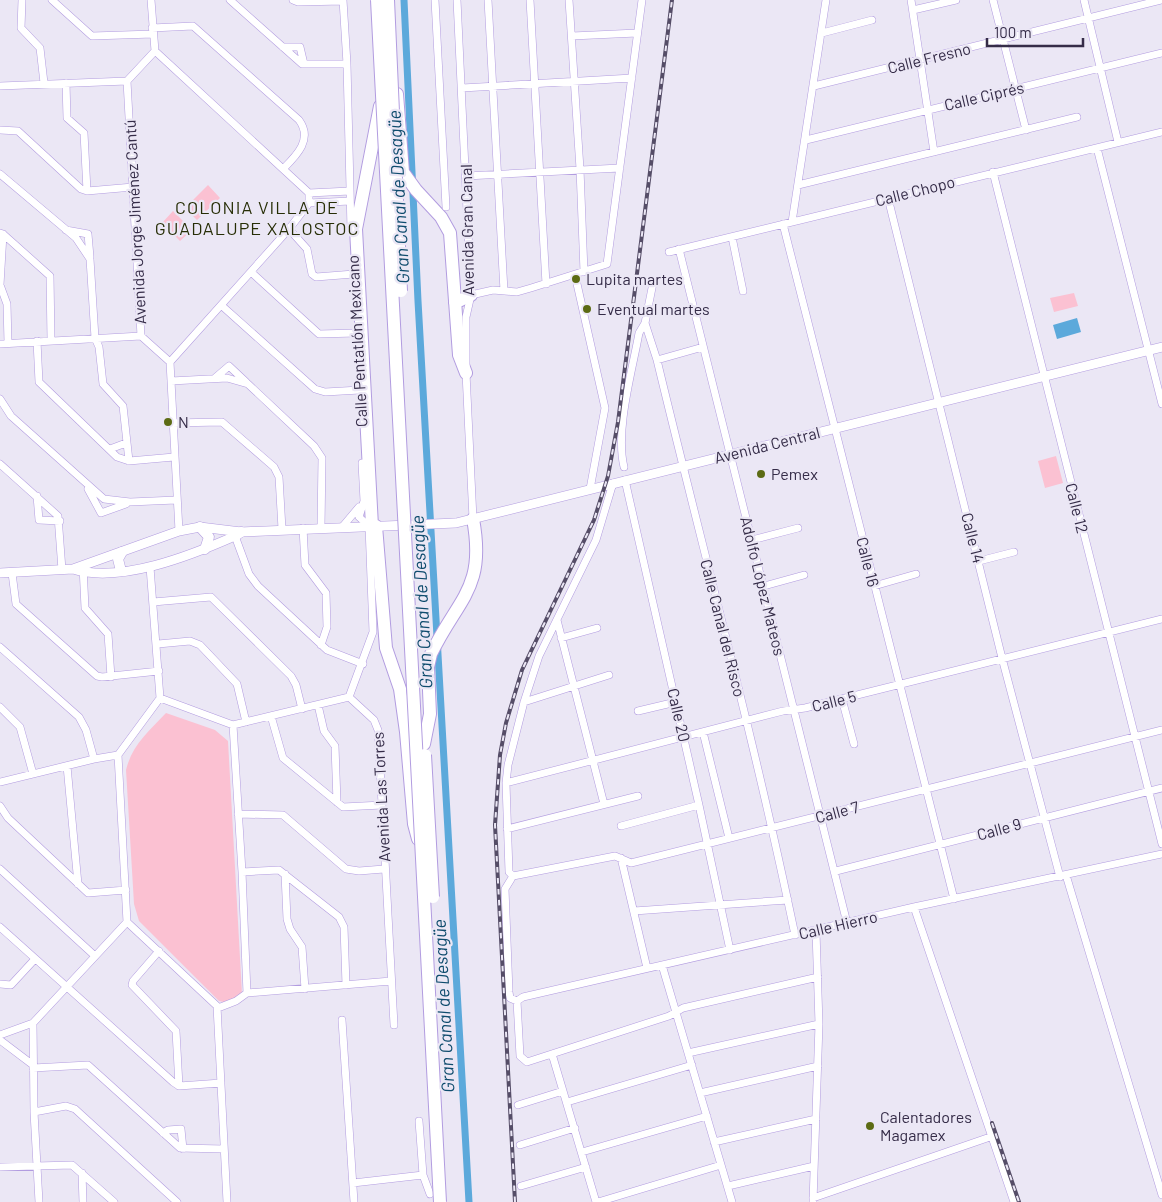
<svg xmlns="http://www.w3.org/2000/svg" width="1162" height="1202" font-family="Barlow,sans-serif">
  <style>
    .green { fill: #fbc1d2 }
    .water { fill: #5ca9db }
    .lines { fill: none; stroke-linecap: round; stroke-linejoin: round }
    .canal { stroke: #5ca9db; stroke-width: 7 }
    .minor-casing { stroke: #b29ce0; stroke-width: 8 }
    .tertiary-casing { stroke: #b29ce0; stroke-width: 10 }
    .secondary-casing { stroke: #b29ce0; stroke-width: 11 }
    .motorway-casing { stroke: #b29ce0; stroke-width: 14 }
    .minor { stroke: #fff; stroke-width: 7 }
    .tertiary { stroke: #fff; stroke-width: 9 }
    .secondary { stroke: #fff; stroke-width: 10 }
    .motorway { stroke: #fff; stroke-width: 12 }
    .rail-casing { stroke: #554d67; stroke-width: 4 }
    .rail { stroke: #ebe7f5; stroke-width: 2; stroke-dasharray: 5.5; stroke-linecap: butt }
    .motorway-bridge-casing { stroke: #b29ce0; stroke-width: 14; stroke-linecap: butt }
    .motorway-bridge { stroke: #fff; stroke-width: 12 }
    .poi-dot { fill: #5c6b14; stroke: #ebe7f5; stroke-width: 2 }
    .labels { text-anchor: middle; stroke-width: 4.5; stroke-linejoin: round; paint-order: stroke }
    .street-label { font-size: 16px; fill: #352c48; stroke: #ebe7f5 }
    .poi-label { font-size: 16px; fill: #352c48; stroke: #ebe7f5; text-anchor: start }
    .water-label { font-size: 18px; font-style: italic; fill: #0e4b6d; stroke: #ebe7f5 }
    .neighbourhood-label { font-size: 18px; letter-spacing: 1px; fill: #272e06; stroke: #ebe7f5 }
  </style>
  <rect width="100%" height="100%" fill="#ebe7f5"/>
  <path class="green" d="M208 185 220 198 197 220 185 208Z
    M173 211 192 230 180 241 162 223Z
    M1074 293 1078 306 1054 312 1050 298Z
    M1056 456 1063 483 1045 488 1038 461Z
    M166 713 215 730 228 741 242 994 228 1003 219 1001 139 921 134 904 126 770C132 745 149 731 166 713Z"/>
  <path class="water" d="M1077 318 1081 332 1057 339 1053 325Z"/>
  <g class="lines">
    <path class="canal" d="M404 0 418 301 469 1202"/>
    <defs>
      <path id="minor" d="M22 0 21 28 40 48 44 83
        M52 0 92 36 153 34
        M151 0 155 51 127 81 141 336 170 362 179 531
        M230 0 302 64H347
        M293 0 298 2 343 1
        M343 0 347 64 351 230
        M435 0 446 207
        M457 0 471 295 466 317V373L473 519
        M488 0 504 291
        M530 0 546 284
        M569 0 580 169 584 272
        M911 0 934 152
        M993 0 1026 130
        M1084 0 1118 142
        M913 10 956 0
        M152 28 193 26 299 120C313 139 297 155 284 168
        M822 33 872 20
        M572 36 637 33
        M283 47H300L304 64
        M155 51 309 193V203
        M66 83 67 118 84 133 87 191
        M0 86 127 81
        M814 86 1161 0
        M462 88 632 78
        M0 130 18 131 81 189 87 191 133 187
        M806 140 1162 53
        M1097 148 1162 404
        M993 172 1162 844
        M0 174 76 238 90 259 95 338 99 347 103 384 123 406 129 461
        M466 176 620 168
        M798 185 1077 117
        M309 193 350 191
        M888 198 1002 658 1060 877
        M309 203 350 201
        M792 222 826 0
        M783 224C840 449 898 674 954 899
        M289 229 307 249 312 274 316 277 354 274
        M66 230 88 234 90 257
        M0 233 3 234 50 276 51 340
        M3 234 0 285 7 304 8 343
        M732 237 743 291
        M679 249 847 923
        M669 252 1162 132
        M251 272 319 334 356 333
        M575 275 605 408 590 489
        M471 295 493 290 517 292 531 288 607 264 642 0
        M221 305 315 389 325 392 360 390
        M645 323 657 360C703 551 755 742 795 935
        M37 341 39 382 117 457 129 461 174 457
        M0 344 141 336
        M657 360 703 347
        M170 362 289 229 309 203
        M215 378 229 366 246 382
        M171 381 227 378 248 384 314 446 322 458 321 527
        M0 399 11 416 104 499 130 502 176 500
        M172 423 222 422 274 467 279 477 282 529
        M110 449 126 443
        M0 464 58 516 62 570
        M624 467C615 430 632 372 639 333L645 323 653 283
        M625 480 699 805 730 950
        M88 489 101 513 126 504
        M37 496 39 520 60 521
        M343 526 359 507
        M303 528 305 565 326 593 327 627 321 645
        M235 536 249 574 258 586 327 650 363 664
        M752 540 798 528
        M979 561 1014 552
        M83 566 85 608 108 634 111 677
        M150 567 160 698 118 755 127 922 217 1006 227 1202
        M12 573 16 604 97 676 102 677 159 671
        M764 586 804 575
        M874 586 916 574
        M153 602 211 597 291 676 296 685 302 709
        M557 620 604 804
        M561 638 597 628
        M158 644 190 641 200 645 237 684 246 722
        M0 647 79 717 86 730 94 759
        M349 697 373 632 369 526 359 517 364 501 362 463
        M349 697 374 720 378 730 394 1025
        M160 698 233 725 349 697
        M842 699 854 744
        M524 702 609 675
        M318 705 324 731 335 746 337 802
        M0 707 20 727 33 774
        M638 711 676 702
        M271 716 283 758 343 807 382 805
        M233 725 242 872 247 993
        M703 732 729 838
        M67 766 78 884
        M0 782 94 759 118 755
        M506 783 783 711 805 708 1162 619
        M0 806 8 818 88 893 126 890
        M238 814 283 815 346 869 359 871 384 869
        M621 826 699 805
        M507 829 638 796
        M621 858 647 968
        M0 869 95 956
        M836 871 1162 788
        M242 872 279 870 339 917 344 927 346 985
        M285 874 287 919 290 929 302 947 305 989
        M1066 875 1162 1195
        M513 876 615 856 631 863 1162 730
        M513 876 509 872 506 783 508 765 524 702 539 656 596 540 613 483
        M513 876 505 889 509 992 510 998 517 1001
        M914 907 1014 1202
        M634 911 788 900
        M0 927 173 1082 179 1086 221 1083
        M159 951 133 981 132 985 176 1031 179 1086
        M662 965 732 1202
        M0 984 11 985 35 959
        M247 993 391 981
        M517 1001 523 997 914 907 1162 854
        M517 1001 520 1056 527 1062 669 1016 683 1008 818 977
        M218 1008 236 1001 247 993
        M342 1020 354 1202
        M33 1023 34 1112 39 1202
        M0 1035 33 1023 127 922
        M0 1040 33 1065
        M688 1053 819 1024
        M552 1054 596 1202
        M33 1068 88 1065 180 1148 224 1149
        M700 1093 818 1066
        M567 1102 692 1065
        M518 1105 563 1091
        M34 1112 66 1106 75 1109 177 1202
        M419 1121 423 1175 430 1194
        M163 1133 168 1130 181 1129 183 1149
        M714 1142 816 1119
        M520 1145 575 1128
        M582 1152 707 1116
        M0 1167 72 1165 114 1202
        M82 1173 83 1202
        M353 1183 423 1175
        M521 1186 586 1167
        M728 1186 814 1166
        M813 1198 993 1136
        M598 1202 721 1165
        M813 1202 819 1024 816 931"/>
      <path id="tertiary" d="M73 569 179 531 200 527 241 532 456 523 1162 347
        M0 573 73 569C120 584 192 555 235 536"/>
      <path id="secondary" d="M200 527 209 537 205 549
        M235 536 241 532
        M121 571 118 559 122 552"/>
      <path id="motorway" d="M397 94 403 172 416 190 441 217 450 233 459 355 466 373
        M455 303 471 295
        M372 526 356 229 380 106
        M376 526 386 648 400 689 406 732 414 824 418 839
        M424 744 430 714 428 667 431 654C458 598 486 589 473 519"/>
    </defs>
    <use href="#minor" class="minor-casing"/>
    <use href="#tertiary" class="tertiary-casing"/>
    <use href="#secondary" class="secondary-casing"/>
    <use href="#motorway" class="motorway-casing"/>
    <use href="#minor" class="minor"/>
    <use href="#tertiary" class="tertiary"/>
    <use href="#secondary" class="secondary"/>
    <use href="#motorway" class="motorway"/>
    <defs>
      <path id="rail" d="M992 1123 1019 1202
        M515 1202 495 825 500 755 506 723 522 670 594 520 608 476 618 422 672 0"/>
    </defs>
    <use href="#rail" class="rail-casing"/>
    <use href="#rail" class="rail"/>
    <defs>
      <path id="motorway-bridge" d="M377 0 440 1202
        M388 0 401 291
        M425 755 433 897"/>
    </defs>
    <use href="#motorway-bridge" class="motorway-bridge-casing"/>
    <use href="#motorway-bridge" class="motorway-bridge"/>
  </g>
  <g class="poi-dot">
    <circle cx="576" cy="279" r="5"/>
    <circle cx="587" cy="309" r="5"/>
    <circle cx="168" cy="422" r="5"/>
    <circle cx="761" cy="474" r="5"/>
    <circle cx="870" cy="1126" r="5"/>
  </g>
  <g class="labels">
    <g class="street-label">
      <text transform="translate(929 58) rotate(-14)" y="6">Calle Fresno</text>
      <text transform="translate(984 96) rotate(-13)" y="6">Calle Ciprés</text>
      <text transform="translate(915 191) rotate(-14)" y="6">Calle Chopo</text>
      <text transform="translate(135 222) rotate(-93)" y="6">Avenida Jorge Jiménez Cantú</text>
      <text transform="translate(467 230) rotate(-91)" y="6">Avenida Gran Canal</text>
      <text transform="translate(357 341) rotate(-93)" y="6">Calle Pentatlón Mexicano</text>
      <text transform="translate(767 445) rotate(-14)" y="6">Avenida Central</text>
      <text transform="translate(1077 508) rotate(76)" y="6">Calle 12</text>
      <text transform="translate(973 538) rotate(76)" y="6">Calle 14</text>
      <text transform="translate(868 562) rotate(76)" y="6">Calle 16</text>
      <text transform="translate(763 586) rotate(76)" y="6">Adolfo López Mateos</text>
      <text transform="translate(723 628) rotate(76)" y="6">Calle Canal del Risco</text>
      <text transform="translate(834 701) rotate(-14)" y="6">Calle 5</text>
      <text transform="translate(679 715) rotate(77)" y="6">Calle 20</text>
      <text transform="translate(381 797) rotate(-93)" y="6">Avenida Las Torres</text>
      <text transform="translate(837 812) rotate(-15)" y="6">Calle 7</text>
      <text transform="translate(999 829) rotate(-15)" y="6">Calle 9</text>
      <text transform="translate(838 925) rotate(-13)" y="6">Calle Hierro</text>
    </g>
    <g class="poi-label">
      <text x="586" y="285">Lupita martes</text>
      <text x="597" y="315">Eventual martes</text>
      <text x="178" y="428">N</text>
      <text x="771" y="480">Pemex</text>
      <text x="880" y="1123">Calentadores<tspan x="880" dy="18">Magamex</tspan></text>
    </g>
    <g class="water-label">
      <text transform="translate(399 197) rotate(-93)" y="6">Gran Canal de Desagüe</text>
      <text transform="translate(422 602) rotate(-93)" y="6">Gran Canal de Desagüe</text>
      <text transform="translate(444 1006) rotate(-93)" y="6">Gran Canal de Desagüe</text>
    </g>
    <g class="neighbourhood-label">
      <text x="257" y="214">COLONIA VILLA DE<tspan x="257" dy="21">GUADALUPE XALOSTOC</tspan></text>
    </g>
  </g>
  <path d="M987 38v8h96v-8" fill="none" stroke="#352c48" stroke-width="2.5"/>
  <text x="994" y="38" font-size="15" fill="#352c48" stroke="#ebe7f5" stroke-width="4" paint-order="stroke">100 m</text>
</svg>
